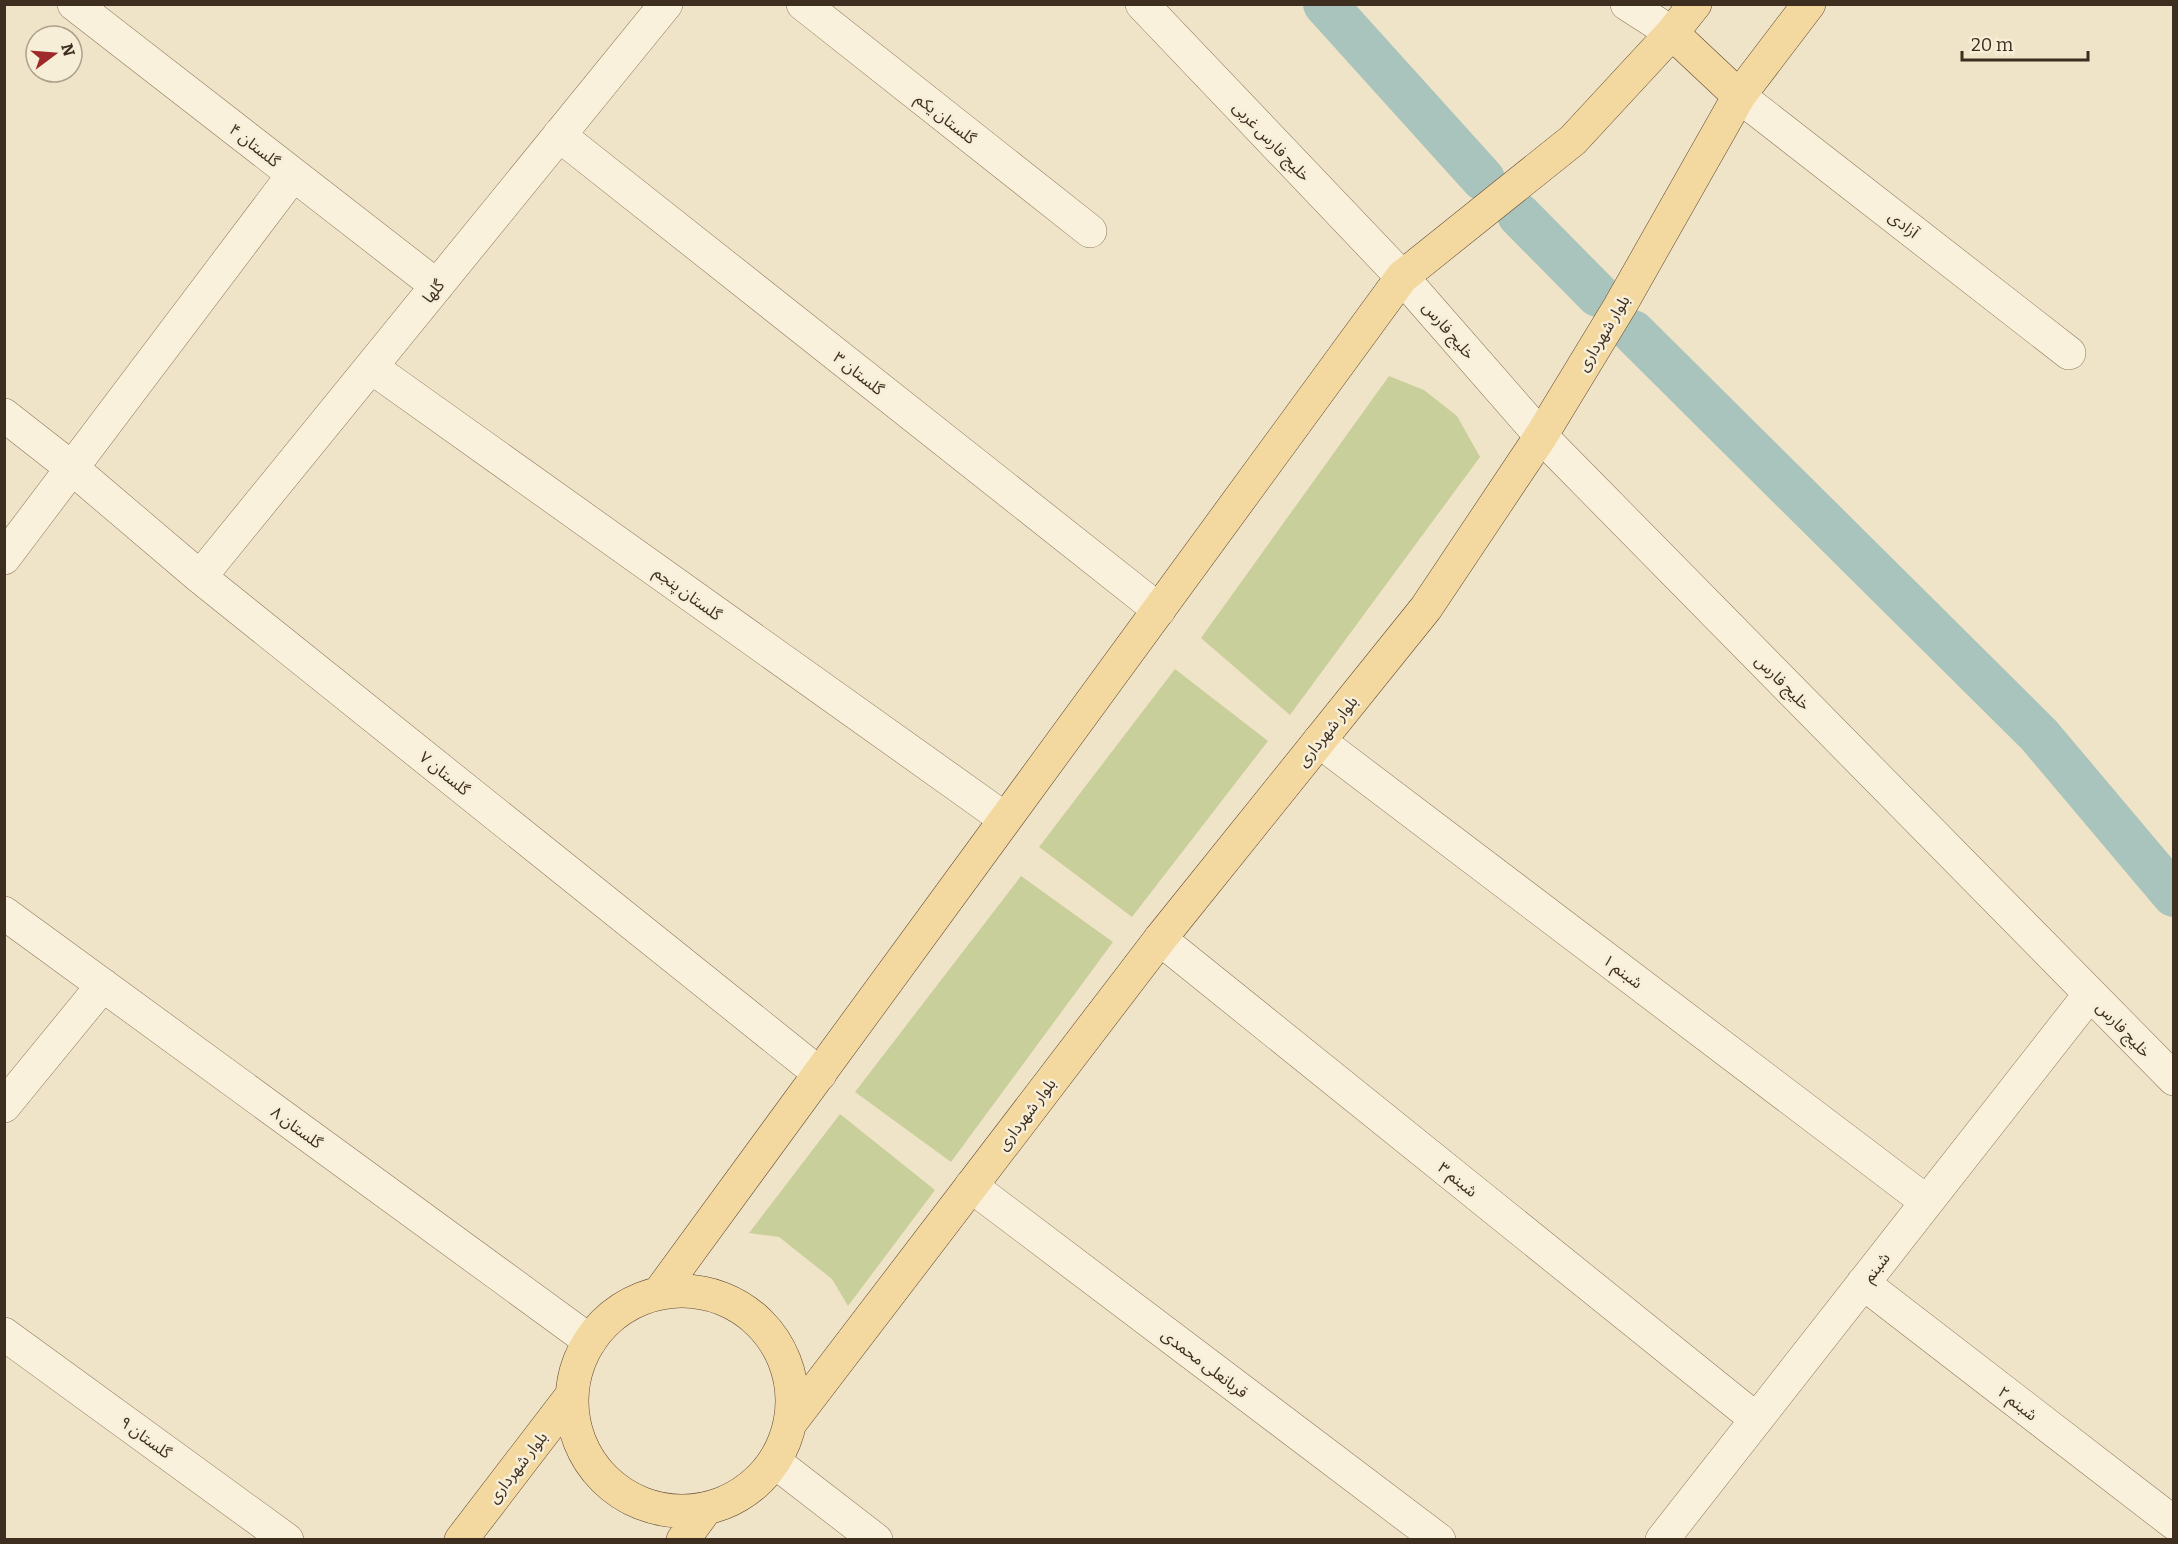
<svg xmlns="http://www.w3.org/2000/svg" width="2178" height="1544" font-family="Bitter,'Noto Sans Arabic',serif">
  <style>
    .green { fill: #c9cf9b }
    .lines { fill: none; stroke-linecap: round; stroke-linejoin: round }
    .canal { stroke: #a9c4bc; stroke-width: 44 }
    .minor-casing { stroke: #8d765c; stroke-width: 34 }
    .major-casing { stroke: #5b4430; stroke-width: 34 }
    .minor { stroke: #faf1dc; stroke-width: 33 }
    .major { stroke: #f3d9a0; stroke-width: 33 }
    .labels { text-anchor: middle; stroke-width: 5; stroke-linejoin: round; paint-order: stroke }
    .street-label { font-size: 16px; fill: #3d2e20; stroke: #f7eed8 }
  </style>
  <rect width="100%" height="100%" fill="#f0e4c8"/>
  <path class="green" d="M1389 376 1424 390 1457 416 1480 457 1290 715 1201 638Z
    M1175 669 1268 741 1132 917 1039 847Z
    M1021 876 1113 942 951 1162 855 1092Z
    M840 1114 935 1190 848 1306 832 1279 779 1237 749 1233Z"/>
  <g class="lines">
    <path class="canal" d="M1325 4 1483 179
      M1519 215 1598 295
      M1633 332 2039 735 2174 895"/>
    <defs>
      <path id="minor" d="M74 4 437 286
        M803 4 1090 231
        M1142 4 1402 277 1541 436 2174 1079
        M1627 4 1672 33
        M1739 96 2069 353
        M559 135 1159 610
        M371 367 1005 819
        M4 415 73 469 200 577 820 1074
        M4 558 293 175
        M200 577 666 4
        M1319 741 1927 1202
        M4 913 590 1341
        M1160 939 1756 1419
        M4 1106 103 985
        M971 1186 1439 1540
        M1863 1283 2174 1523
        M4 1334 287 1540
        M775 1462 876 1540
        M1662 1540 2090 994"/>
      <path id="major" d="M1672 33 1739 96
        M572 1401a110 110 0 1 1 220 0a110 110 0 1 1-220 0Z
        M659 1293 1402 277 1573 140 1672 33 1695 4
        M791 1422 1160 939 1426 608 1541 436 1620 306 1739 96 1809 4
        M461 1540 572 1395
        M683 1540 705 1510"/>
    </defs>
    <use href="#minor" class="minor-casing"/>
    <use href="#major" class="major-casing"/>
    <use href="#minor" class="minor"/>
    <use href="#major" class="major"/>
  </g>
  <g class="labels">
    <g class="street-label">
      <text transform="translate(946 118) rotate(38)" y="6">گلستان یکم</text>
      <text transform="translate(1272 141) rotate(46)" y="6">خلیج فارس غربی</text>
      <text transform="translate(255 145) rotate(38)" y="6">گلستان ۴</text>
      <text transform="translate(1904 224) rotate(38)" y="6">آزادی</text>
      <text transform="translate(433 291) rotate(-51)" y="6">گلها</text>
      <text transform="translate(1449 330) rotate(49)" y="6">خلیج فارس</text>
      <text transform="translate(1603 333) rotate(-59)" y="6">بلوار شهرداری</text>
      <text transform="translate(859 373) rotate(38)" y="6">گلستان ۳</text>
      <text transform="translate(688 593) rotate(36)" y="6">گلستان پنجم</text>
      <text transform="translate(1783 682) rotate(45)" y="6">خلیج فارس</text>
      <text transform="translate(1327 731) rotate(-51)" y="6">بلوار شهرداری</text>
      <text transform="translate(445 773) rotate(39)" y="6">گلستان ۷</text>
      <text transform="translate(1623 971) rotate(37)" y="6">شبنم ۱</text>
      <text transform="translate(2124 1029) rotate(46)" y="6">خلیج فارس</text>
      <text transform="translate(1026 1114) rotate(-53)" y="6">بلوار شهرداری</text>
      <text transform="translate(297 1127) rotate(36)" y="6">گلستان ۸</text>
      <text transform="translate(1458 1179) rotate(39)" y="6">شبنم ۳</text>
      <text transform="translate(1876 1267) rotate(-52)" y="6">شبنم</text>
      <text transform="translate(1205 1363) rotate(37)" y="6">قربانعلی محمدی</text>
      <text transform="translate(2018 1403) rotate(38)" y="6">شبنم ۲</text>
      <text transform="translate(146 1437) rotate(36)" y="6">گلستان ۹</text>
      <text transform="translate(517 1467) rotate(-52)" y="6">بلوار شهرداری</text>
    </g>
  </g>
  <rect width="2178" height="1544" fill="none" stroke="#3d2e20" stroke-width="12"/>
  <g transform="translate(54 54) rotate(74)"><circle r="28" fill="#f7eed8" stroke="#ada18e" stroke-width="1.5"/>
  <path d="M0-4.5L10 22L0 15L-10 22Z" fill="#9e2a2b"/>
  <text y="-9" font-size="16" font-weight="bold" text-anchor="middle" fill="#3d2e20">N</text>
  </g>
  <path d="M1962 51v9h126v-9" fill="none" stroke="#3d2e20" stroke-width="3"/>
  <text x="1971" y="51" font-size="18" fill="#3d2e20" stroke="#f7eed8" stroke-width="4.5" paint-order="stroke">20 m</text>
</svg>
